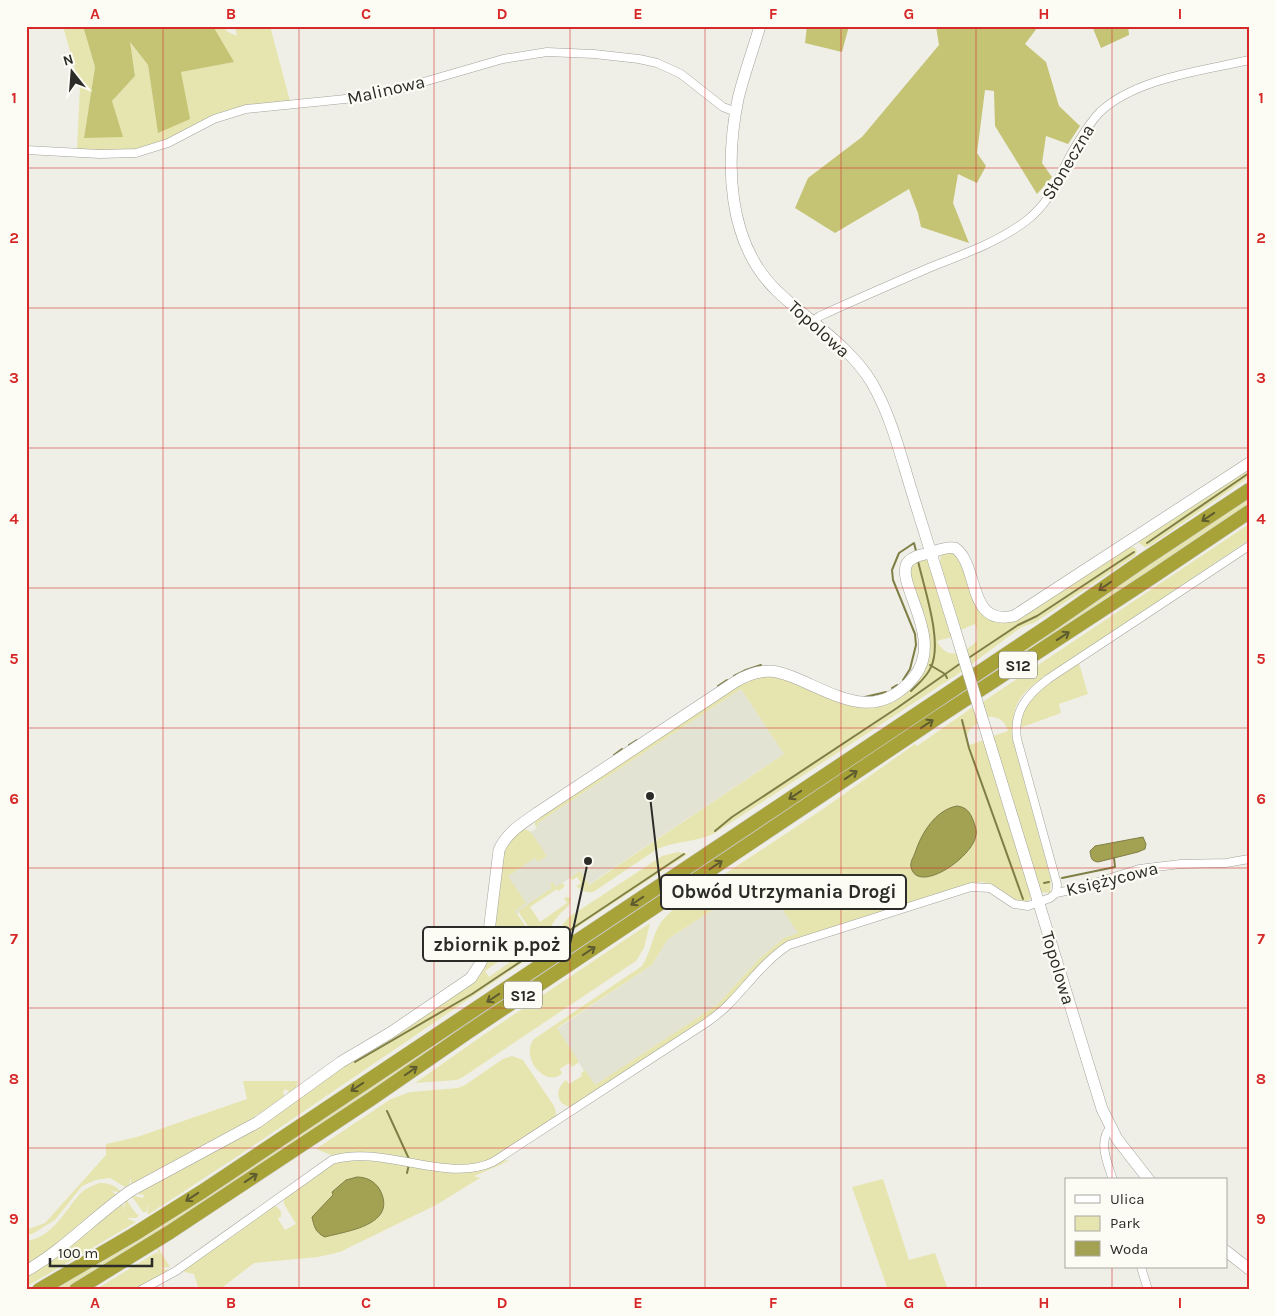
<svg xmlns="http://www.w3.org/2000/svg" width="1275" height="1316" font-family="Karla,sans-serif">
  <style>
    .built { fill: #e3e3d4 }
    .green { fill: #e6e5b0 }
    .forest { fill: #c5c374 }
    .water { fill: #a3a152; stroke: #7f7e45 }
    .lines { fill: none; stroke-linecap: round; stroke-linejoin: round }
    .stream { stroke: #7f7e45; stroke-width: 2 }
    .street-casing { stroke: #a3a39b; stroke-width: 9 }
    .secondary-casing { stroke: #a3a39b; stroke-width: 12 }
    .highway-casing { stroke: #cccccb; stroke-width: 15 }
    .street { stroke: #fff; stroke-width: 8 }
    .secondary { stroke: #fff; stroke-width: 11 }
    .highway { stroke: #a8a339; stroke-width: 14 }
    .secondary-bridge-casing { stroke: #a3a39b; stroke-width: 12; stroke-linecap: butt }
    .secondary-bridge { stroke: #fff; stroke-width: 11 }
    .oneway { stroke: #5d5b2f }
    .grid { fill: none; stroke: #d62828; stroke-width: 1; stroke-opacity: 0.55 }
    .labels { text-anchor: middle; stroke-width: 4.5; stroke-linejoin: round; paint-order: stroke }
    .shield { fill: #fcfcf4; stroke: #6a6a65; stroke-width: 1 }
    .shield-label { font-size: 16px; font-weight: bold; fill: #2b2b28 }
    .street-label { font-size: 18px; fill: #2b2b28; stroke: #fcfcf4 }
    .leader { fill: none; stroke: #2b2b28; stroke-width: 2 }
    .callout-dot { fill: #2b2b28; stroke: #fcfcf4; stroke-width: 2 }
    .callout { fill: #fcfcf4; stroke: #2b2b28; stroke-width: 2 }
    .callout-label { font-size: 19px; text-anchor: middle; font-weight: bold; fill: #2b2b28 }
    .neatline { fill: none; stroke: #d62828; stroke-width: 2 }
    .grid-label { font-size: 16px; text-anchor: middle; font-weight: bold; fill: #d62828 }
  </style>
  <rect width="100%" height="100%" fill="#efefe7"/>
  <path class="built" d="M741 689 784 754 588 885 579 872 514 916 502 878 525 830 531 832 537 828 538 823 560 808Z
    M762 878 799 933 784 938 759 959 717 1005 594 1086 557 1029 652 965 668 939Z"/>
  <path class="green" d="M63 26H83L95 67 84 138 112 101 135 76 129 41 148 65 158 132 181 72 233 62 213 26H222L228 32 237 36 235 26H270L290 101C267 104 244 104 222 112 196 122 173 141 146 148 124 153 100 151 77 149L80 87Z
    M1249 470V477L1151 545 1145 547 1139 543 1141 538Z
    M1249 497V504L183 1217 64 1290H53L136 1242 181 1213 1027 645 1030 648 1035 644 1033 642Z
    M1249 524V540L1039 681C1014 698 1012 711 1013 740L1051 880 1050 893 1040 892 993 736 1008 731C1005 721 998 716 988 717L983 703 984 701Z
    M1129 546 1135 548 1137 551 1135 556 1034 623 1024 626 1016 631 961 672 715 833C697 842 675 841 657 849L595 891C588 894 582 891 576 886L581 883 577 877 572 880 570 878 580 871 589 885 784 754 741 689 560 808 538 823 537 828 535 825V818L740 682C753 678 764 675 778 677 816 681 840 717 881 705L928 659 910 572 912 564 921 559 927 560 932 567 952 637 937 641C947 661 963 654 977 641V630L975 624 961 630 940 562 941 554C948 552 953 552 958 557L976 603 999 621Z
    M1079 663 1088 694 1059 704 1061 713 1020 728C1022 718 1024 706 1031 698 1042 683 1064 673 1079 663Z
    M973 707 978 723 970 729 967 736 969 745 984 740 1032 897C1021 912 1003 889 991 884 985 882 977 882 971 883L800 939 719 1009 572 1107C556 1106 554 1089 566 1080L569 1084 582 1076 581 1073 585 1070 595 1085 717 1005 759 959 784 938 798 933 762 878 668 939 652 965 557 1028 579 1062 572 1067 569 1063 560 1069 562 1074C543 1088 520 1055 534 1039L642 966C651 952 652 936 661 922 666 916 672 911 678 905L823 809 915 744 917 746Z
    M523 828 531 832 547 856 538 862 535 858 508 876 526 903 515 911 533 937 485 971 489 977 538 942 518 911 552 888 550 884 552 882 556 887 562 883 565 886 559 891 557 889 530 907 540 922 567 903 564 898 567 897 571 898C570 907 565 908 560 914 547 928 544 945 529 958L241 1154 149 1214 147 1213 149 1204 146 1212H143L125 1187 110 1178 96 1180 82 1186 55 1220 32 1234 26 1235V1230L45 1223 106 1155V1144L137 1137 247 1099 243 1081H298L296 1088 289 1092 286 1089 283 1091 285 1099 255 1116 250 1123 218 1142 169 1164 131 1187V1177L129 1186 135 1196 143 1198 144 1195 135 1193 228 1144 270 1118 309 1092 353 1057 421 1016 474 978 482 969 490 947 502 856 509 838 519 829Z
    M678 852 688 854 561 938 559 937 563 924 569 917 662 856Z
    M650 923 644 948 636 961 463 1077 457 1080 415 1083 482 1036Z
    M512 1056 523 1060 554 1106 556 1112 555 1119 485 1162 460 1166 353 1152 334 1156 316 1149 391 1099 410 1092 458 1088 465 1085 503 1059Z
    M355 1158 461 1172C470 1172 477 1172 486 1169 494 1166 500 1160 509 1160L500 1165 474 1176 480 1178 436 1205 340 1252 318 1257 254 1263 219 1290H199L194 1274 185 1272 183 1270 239 1232 272 1206C278 1206 282 1210 281 1216L278 1219 285 1230 296 1224 284 1204V1198L326 1166 340 1160Z
    M883 1179 909 1260 935 1253 948 1290H888L852 1187Z
    M99 1183C124 1182 124 1202 139 1216L136 1218H126L136 1222 26 1287V1275L123 1202V1211L125 1202 119 1192 111 1191 119 1196 26 1267V1241C52 1238 64 1212 79 1195 84 1189 92 1186 99 1183Z
    M157 1246 170 1267 160 1268 167 1270 169 1272 134 1290H95L157 1252 159 1255Z"/>
  <path class="forest" d="M83 26H213L234 62 181 72 190 119 158 133 148 65 130 42 135 76 112 101 123 137 84 138 95 67Z
    M807 26H849L842 52 805 43Z
    M936 26H1036L1037 28 1025 44 1046 62 1059 106 1080 126 1068 144 1046 136 1042 163 1052 177 1037 194 995 126 994 91 985 90 977 153 986 166 977 183 958 174 953 203 969 243 921 227 918 213 909 189 835 233 795 208 808 178 862 137 939 45Z
    M1092 26H1128L1129 35 1101 48Z"/>
  <path class="water" d="M957 806C966 807 970 812 973 820 975 825 977 830 976 835 973 858 917 895 911 867 910 862 913 858 915 853 921 834 935 810 957 806Z
    M1143 837 1146 844 1145 849 1138 852 1098 862C1091 861 1091 858 1090 851L1095 846Z
    M357 1177C366 1177 375 1181 380 1190 398 1225 347 1231 325 1237 316 1233 314 1227 312 1217L333 1195 332 1192 346 1180Z"/>
  <g class="lines">
    <path class="stream" d="M1147 543 1249 473
      M967 659 1018 625 1037 616 1134 552
      M930 665 945 674 947 678
      M734 676 746 670 761 665
      M903 680 910 669 916 645 915 634 893 580 892 570 899 553 914 543 916 551
      M718 686 727 680
      M892 688 897 685
      M911 691C919 683 927 677 931 667 943 642 924 588 918 561
      M865 697 886 692
      M962 720 969 748 1023 899
      M629 745 637 740
      M614 755 622 749
      M715 831 732 817 897 708 961 663
      M1062 878 1115 867 1114 858
      M1044 883 1049 882
      M561 936 684 854
      M355 1062 472 994 535 952
      M387 1111 409 1159
      M407 1173 409 1164"/>
    <defs>
      <path id="street" d="M26 150 100 154 136 153 168 143 214 119 246 109 375 96 503 59 547 52 594 54 639 59 657 63 681 74 723 107 736 112
        M813 321 820 316C857 299 894 283 931 267 964 254 998 242 1026 221 1053 200 1058 176 1074 149 1082 136 1089 123 1100 112 1136 78 1202 71 1249 60
        M1056 893 1057 884 1017 739C1013 711 1027 695 1048 679L1249 546
        M1111 1127C1097 1141 1108 1164 1113 1180
        M1141 1267 1148 1290
        M141 1290 176 1271 332 1160C382 1144 446 1184 493 1162L706 1023C713 1018 721 1012 727 1006 748 985 764 961 789 945L971 887 990 888 1014 904 1028 906 1050 898 1056 893 1076 889 1139 869 1181 864 1226 863 1249 859"/>
      <path id="secondary" d="M760 26C753 50 744 74 738 99 725 163 727 243 777 291 808 321 849 345 872 383 891 416 900 453 911 489 926 536 940 583 955 630
        M990 744 1102 1109 1117 1139 1149 1180
        M1226 1251 1249 1269
        M26 1271C65 1249 95 1215 132 1190L258 1122 341 1062 390 1033 471 978 480 964 487 948 499 850C507 832 522 824 537 813L735 682C746 675 758 671 771 671 781 672 791 676 800 680 841 698 878 721 914 677 946 638 893 581 908 562 913 556 922 555 929 553 937 551 946 546 955 548 980 565 966 627 1014 616L1249 463"/>
      <path id="highway" d="M39 1290 133 1235 203 1191 1050 625 1145 559 1249 490
        M76 1290 170 1232 371 1099 468 1032 937 718 1151 578 1249 512"/>
    </defs>
    <use href="#street" class="street-casing"/>
    <use href="#secondary" class="secondary-casing"/>
    <use href="#highway" class="highway-casing"/>
    <use href="#street" class="street"/>
    <use href="#secondary" class="secondary"/>
    <use href="#highway" class="highway"/>
    <defs>
      <path id="secondary-bridge" d="M955 630 990 744"/>
    </defs>
    <use href="#secondary-bridge" class="secondary-bridge-casing"/>
    <use href="#secondary-bridge" class="secondary-bridge"/>
  </g>
  <defs><path id="oneway-shaft" d="M-6 0H5M1.5-3L5.5 0L1.5 3" fill="none" stroke-width="1.6" stroke-linecap="round" stroke-linejoin="round" transform="scale(1.25)"/></defs>
  <g class="oneway">
    <use href="#oneway-shaft" transform="translate(1208 517) rotate(146)"/>
    <use href="#oneway-shaft" transform="translate(1105 586) rotate(145)"/>
    <use href="#oneway-shaft" transform="translate(1063 636) rotate(-33)"/>
    <use href="#oneway-shaft" transform="translate(927 724) rotate(-34)"/>
    <use href="#oneway-shaft" transform="translate(851 775) rotate(-34)"/>
    <use href="#oneway-shaft" transform="translate(795 795) rotate(146)"/>
    <use href="#oneway-shaft" transform="translate(716 865) rotate(-34)"/>
    <use href="#oneway-shaft" transform="translate(637 901) rotate(146)"/>
    <use href="#oneway-shaft" transform="translate(589 951) rotate(-34)"/>
    <use href="#oneway-shaft" transform="translate(493 998) rotate(146)"/>
    <use href="#oneway-shaft" transform="translate(411 1071) rotate(-35)"/>
    <use href="#oneway-shaft" transform="translate(357 1087) rotate(146)"/>
    <use href="#oneway-shaft" transform="translate(251 1178) rotate(-34)"/>
    <use href="#oneway-shaft" transform="translate(192 1197) rotate(147)"/>
  </g>
  <path class="grid" d="M163 26V1290M299 26V1290M434 26V1290M570 26V1290M705 26V1290M841 26V1290M976 26V1290M1112 26V1180M26 168H1249M26 308H1249M26 448H1249M26 588H1249M26 728H1249M26 868H1249M26 1008H1249M26 1148H1249M1112 1267V1290"/>
  <g class="labels">
    <g class="shield">
      <rect x="999" y="651.5" width="38" height="27" rx="4"/>
      <rect x="504" y="981.5" width="38" height="27" rx="4"/>
    </g>
    <g class="shield-label">
      <text x="1018" y="671">S12</text>
      <text x="523" y="1001">S12</text>
    </g>
    <g class="street-label">
      <text transform="translate(386 90) rotate(-13)" y="6">Malinowa</text>
      <text transform="translate(1068 162) rotate(-59)" y="6">Słoneczna</text>
      <text transform="translate(819 329) rotate(42)" y="6">Topolowa</text>
      <text transform="translate(1112 879) rotate(-14)" y="6">Księżycowa</text>
      <text transform="translate(1058 968) rotate(73)" y="6">Topolowa</text>
    </g>
  </g>
  <path class="leader" d="M650 796L661 892M588 861L570 944"/>
  <g class="callout-dot">
    <circle cx="650" cy="796" r="5"/>
    <circle cx="588" cy="861" r="5"/>
  </g>
  <g class="callout">
    <rect x="661" y="875" width="245" height="34" rx="5"/>
    <rect x="423" y="927" width="147" height="34" rx="5"/>
  </g>
  <g class="callout-label">
    <text x="784" y="898">Obwód Utrzymania Drogi</text>
    <text x="497" y="951">zbiornik p.poż</text>
  </g>
  <rect width="1275" height="1316" fill="none" stroke="#fcfcf4" stroke-width="55"/>
  <rect x="1065" y="1178" width="162" height="90" fill="#fcfcf4" stroke="#a8a8a2"/>
  <rect x="1075" y="1195" width="25" height="8" fill="#ffffff" stroke="#a8a8a2"/>
  <text x="1110" y="1204" font-size="15" fill="#2b2b28">Ulica</text>
  <rect x="1075" y="1216" width="25" height="15" fill="#e6e5b0" stroke="#a8a8a2"/>
  <text x="1110" y="1228" font-size="15" fill="#2b2b28">Park</text>
  <rect x="1075" y="1241" width="25" height="15" fill="#a3a152" stroke="#a8a8a2"/>
  <text x="1110" y="1254" font-size="15" fill="#2b2b28">Woda</text>
  <g transform="translate(72 72) rotate(343)" stroke="#fcfcf4" stroke-width="4" paint-order="stroke">
  <path d="M0-4L9 19L0 12L-9 19Z" fill="#2b2b28"/>
  <text y="-8" font-size="14" font-weight="bold" text-anchor="middle" fill="#2b2b28">N</text>
  </g>
  <path d="M50 1258v8h102v-8" fill="none" stroke="#2b2b28" stroke-width="2.5"/>
  <text x="58" y="1258" font-size="15" fill="#2b2b28" stroke="#fcfcf4" stroke-width="4" paint-order="stroke">100 m</text>
  <rect x="28" y="28" width="1220" height="1260" class="neatline"/>
  <g class="grid-label">
    <text x="95" y="19">A</text>
    <text x="231" y="19">B</text>
    <text x="366" y="19">C</text>
    <text x="502" y="19">D</text>
    <text x="638" y="19">E</text>
    <text x="773" y="19">F</text>
    <text x="909" y="19">G</text>
    <text x="1044" y="19">H</text>
    <text x="1180" y="19">I</text>
    <text x="14" y="103">1</text>
    <text x="1261" y="103">1</text>
    <text x="14" y="243">2</text>
    <text x="1261" y="243">2</text>
    <text x="14" y="383">3</text>
    <text x="1261" y="383">3</text>
    <text x="14" y="524">4</text>
    <text x="1261" y="524">4</text>
    <text x="14" y="664">5</text>
    <text x="1261" y="664">5</text>
    <text x="14" y="804">6</text>
    <text x="1261" y="804">6</text>
    <text x="14" y="944">7</text>
    <text x="1261" y="944">7</text>
    <text x="14" y="1084">8</text>
    <text x="1261" y="1084">8</text>
    <text x="14" y="1224">9</text>
    <text x="1261" y="1224">9</text>
    <text x="95" y="1308">A</text>
    <text x="231" y="1308">B</text>
    <text x="366" y="1308">C</text>
    <text x="502" y="1308">D</text>
    <text x="638" y="1308">E</text>
    <text x="773" y="1308">F</text>
    <text x="909" y="1308">G</text>
    <text x="1044" y="1308">H</text>
    <text x="1180" y="1308">I</text>
  </g>
</svg>
